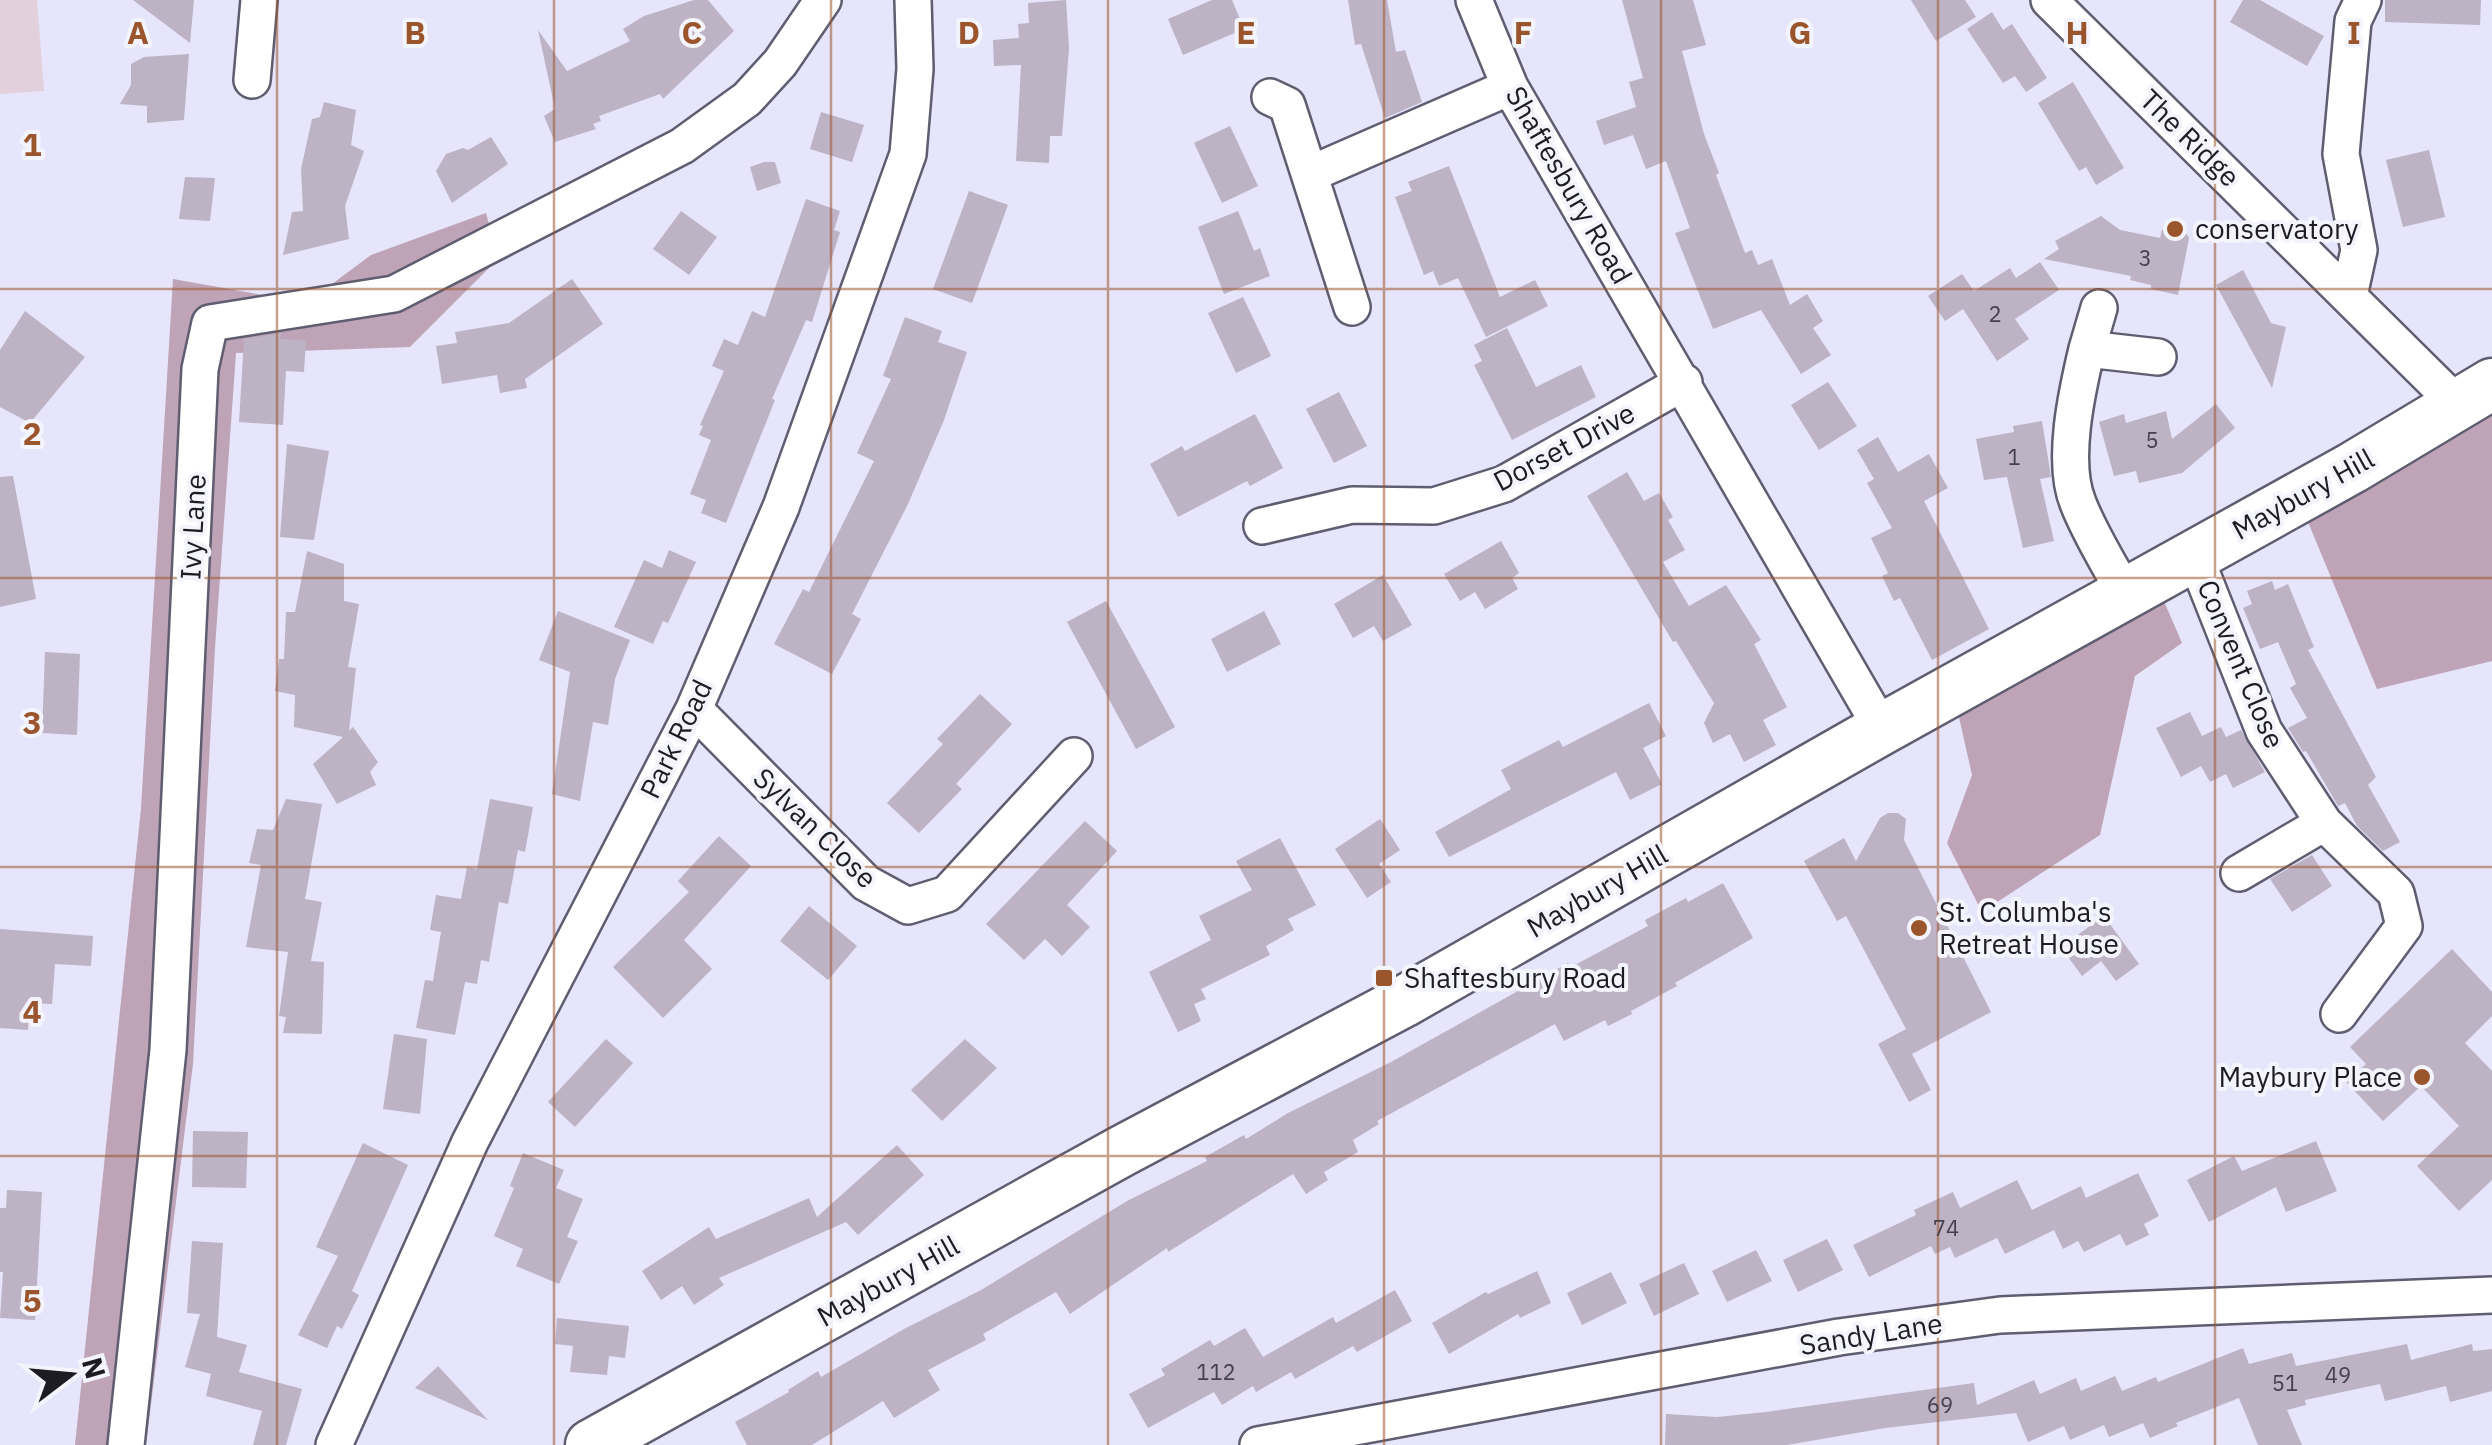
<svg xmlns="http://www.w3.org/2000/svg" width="2492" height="1445" font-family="'IBM Plex Sans',sans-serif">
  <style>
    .green { fill: #e2d0dc }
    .forest { fill: #bfa4b7 }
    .building { fill: #beb2c5 }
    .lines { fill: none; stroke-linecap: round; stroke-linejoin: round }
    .street-casing { stroke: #5f5d70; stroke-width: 40 }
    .secondary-casing { stroke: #5f5d70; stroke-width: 55 }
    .street { stroke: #fff; stroke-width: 35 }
    .secondary { stroke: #fff; stroke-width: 50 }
    .grid { fill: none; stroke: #9b552c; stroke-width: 2.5; stroke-opacity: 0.55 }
    .poi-dot { fill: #9b552c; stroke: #f4f4fd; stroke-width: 4 }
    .labels { text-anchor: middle; stroke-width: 8; stroke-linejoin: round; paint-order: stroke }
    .number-label { font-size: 22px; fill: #45424c }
    .street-label { font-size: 28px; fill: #1d1c24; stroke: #f4f4fd }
    .poi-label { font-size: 28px; fill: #1d1c24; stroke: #f4f4fd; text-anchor: start }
    .grid-label { font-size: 32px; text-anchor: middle; font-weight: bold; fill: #9b552c; stroke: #f4f4fd; stroke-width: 8; stroke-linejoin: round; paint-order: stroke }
  </style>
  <rect width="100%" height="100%" fill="#e6e5fb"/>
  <path class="green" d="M0 0H37L44 91 0 94Z"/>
  <path class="forest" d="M486 213 498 259 410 347 236 353 215 648 193 1064 146 1445H75L141 808 173 279 274 297 332 284 371 255Z
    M2492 411V661L2377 689 2306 517Z
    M2163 599 2182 643 2135 676 2100 835 1982 912 1947 843 1972 775 1958 713Z"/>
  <path class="building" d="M133 0H194L190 43Z
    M694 0H708L734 31 663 99 660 94 599 116 601 121 593 124 596 129 555 142 544 116 555 109 538 30 567 71 630 41 623 29 644 16Z
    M1066 0 1069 49 1062 136H1050L1049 163 1016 161 1021 65 994 66 993 40 1019 38 1018 24 1029 23 1028 3Z
    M1212 0H1232L1244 29 1183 55 1168 19Z
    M1348 0H1387L1396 52 1405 50 1422 102 1385 118 1361 44 1355 45Z
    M1622 0H1693L1706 45 1682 51 1704 134 1719 173 1716 175 1745 253 1752 250 1758 265 1772 259 1790 305 1807 294 1823 321 1813 328 1831 355 1801 374 1761 310 1713 329 1675 233 1690 228 1666 161 1646 169 1633 135 1604 145 1596 121 1636 107 1629 82 1643 78Z
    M1911 0H1965L1976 17 1936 41Z
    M2243 0H2260L2324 36 2307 66 2230 22Z
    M2385 0H2481L2480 25 2385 22Z
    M1992 12 2003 30 2012 24 2047 78 2026 92 2015 76 2003 83 1967 29Z
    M189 54 184 120 147 123V106L120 104 131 85V64L144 57Z
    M2073 82 2124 168 2096 185 2086 167 2079 171 2038 103Z
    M324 102 356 110 351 145 364 151 345 206 349 239 283 255 292 212 303 211 301 169 312 119 320 117Z
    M821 112 864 125 852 162 810 149Z
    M1230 126 1258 186 1222 203 1194 143Z
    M491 137 508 164 452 203 436 171 446 154 463 148 468 150Z
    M2429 150 2445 217 2403 227 2386 160Z
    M764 162H775L781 183 757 191 750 167Z
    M1449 166 1500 297 1535 280 1548 306 1486 337 1458 278 1439 286 1433 271 1424 275 1395 197 1412 191 1408 182Z
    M185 177 215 178 210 221 179 219Z
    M969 191 1008 205 972 303 933 289Z
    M806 199 840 211 834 230 840 232 812 322 806 320 772 399 775 400 726 523 701 513 706 500 690 494 711 440 699 435 703 426 700 425 724 371 712 366 724 339 738 345 752 311 765 317Z
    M681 211 717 237 689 275 653 249Z
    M1238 211 1254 251 1260 248 1270 276 1224 294 1198 227Z
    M2101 216 2120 230 2160 238 2162 230 2172 224 2182 226 2189 238 2178 295 2151 289V285L2130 280 2131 276 2044 259 2059 249 2055 241Z
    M2040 262 2059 290 2015 319 2029 339 1997 361 1963 309 1945 321 1928 296 1962 274 1974 291 2010 268 2016 278Z
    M2243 270 2271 323 2286 327 2272 388 2216 285Z
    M572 279 603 324 525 379 527 388 500 393 497 375 442 384 436 346 457 343 455 332 509 323Z
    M1243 297 1271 356 1236 373 1208 313Z
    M25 311 85 357 30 423 0 407V350Z
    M905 317 942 331 938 342 967 352 944 420 908 504 852 614 861 619 832 674 774 644 803 589 809 592 874 461 857 453 891 379 883 376Z
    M1507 328 1536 387 1581 365 1596 397 1512 440 1474 365 1482 361 1474 345Z
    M281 333 280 339 306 340 304 372 286 371 283 425 239 422 244 339Z
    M1828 382 1857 426 1819 450 1791 405Z
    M1339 392 1367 446 1334 463 1306 409Z
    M2216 404 2235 428 2182 473 2139 483 2136 471 2114 476 2099 422 2124 414 2126 423 2166 411 2172 439Z
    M1255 414 1283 468 1250 486 1247 481 1178 517 1150 464 1182 446 1185 451Z
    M2042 421 2051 477 2040 479 2054 541 2023 548 2007 477 1984 480 1976 439 2014 432 2013 426Z
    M1878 437 1898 472 1929 454 1948 488 1924 501 1989 629 1932 660 1900 598 1894 601 1882 576 1888 573 1871 538 1892 528 1867 483 1874 479 1857 450Z
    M287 444 329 451 314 540 280 537Z
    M1627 472 1644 501 1659 493 1673 517 1668 520 1685 550 1663 562 1689 606 1726 585 1761 640 1754 644 1787 707 1763 720 1776 745 1744 762 1730 734 1713 743 1704 723 1714 703 1676 641 1673 642 1587 496Z
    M13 476 36 599 0 607V477Z
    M1501 541 1519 573 1512 578 1518 589 1485 609 1475 592 1460 601 1444 574Z
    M669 550 696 562 668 623 663 621 653 644 614 627 644 560 662 568Z
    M307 551 344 564V601L359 604 348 667 356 668 349 731 353 727 378 762 370 772 376 785 337 804 313 764 343 737 294 727 295 695 275 691 279 659H284L286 612H295Z
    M1383 575 1412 625 1383 641 1374 626 1353 638 1334 604Z
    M2272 581 2275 590 2288 584 2314 647 2308 650 2376 777 2368 785 2400 842 2383 851 2357 826 2345 803 2338 806 2306 751 2303 752 2288 728 2307 718 2290 688 2296 684 2278 642 2260 649 2243 608 2252 604 2247 591Z
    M1106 601 1175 727 1136 749 1067 622Z
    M558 611 630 640 615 679 608 725 593 722 580 801 552 794 570 672 539 660Z
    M1264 611 1281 644 1227 672 1211 639Z
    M45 652 80 654 77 735 42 733Z
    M980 694 1012 724 956 784 962 789 919 833 887 803 943 744 937 739Z
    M1649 703 1666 736 1643 748 1662 784 1630 800 1616 772 1449 857 1435 832 1511 789 1501 770 1559 740 1563 747Z
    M2190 712 2202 736 2221 727 2226 737 2241 730 2265 772 2233 788 2226 774 2210 782 2201 766 2181 777 2156 728Z
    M286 799 322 804 305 899 322 902 311 961 324 962 322 1034 283 1033 286 1017 279 1016 288 952 246 947 261 865 249 863 257 829 273 830Z
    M490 799 533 807 525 852 518 850 508 904 499 902 489 962 481 960 477 984 465 982 455 1035 416 1028 425 980 433 981 441 932 430 930 436 895 461 899 467 867 477 869Z
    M1888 813H1898L1906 819 1904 840 1991 1012 1912 1054 1931 1090 1909 1102 1878 1044 1906 1029 1846 916 1837 921 1804 861 1844 838 1856 861 1880 818Z
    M1380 819 1400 850 1379 864 1391 882 1367 898 1335 849Z
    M1085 821 1117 851 1067 905 1090 927 1062 956 1045 939 1024 960 986 924Z
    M719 836 751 866 684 940 712 969 663 1018 613 967 689 892 678 881Z
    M1280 838 1316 905 1288 919 1294 930 1266 946 1270 955 1201 989 1206 999 1194 1004 1201 1021 1178 1032 1149 972 1211 940 1199 916 1252 890 1236 861Z
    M2312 855 2332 886 2292 912 2270 879Z
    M1723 883 1753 938 1675 983 1677 986 1631 1011 1632 1014 1608 1026 1605 1020 1564 1041 1555 1024 1377 1121 1379 1124 1353 1140 1358 1152 1324 1172 1328 1180 1306 1194 1293 1174 1168 1252 1167 1248 1070 1314 1056 1292 983 1334 986 1340 928 1370 940 1390 894 1418 883 1401 812 1445H747L735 1422 789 1392 788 1390 818 1371 821 1377 904 1329 981 1290 1127 1201 1207 1161 1205 1157 1244 1135 1246 1139 1288 1113 1391 1062 1568 963 1571 967 1648 926 1645 920 1686 898 1688 902Z
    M809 906 857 946 828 980 780 941Z
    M2104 916 2139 964 2116 981 2101 961 2082 976 2061 947Z
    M0 929 93 936 91 966 55 964 52 1004 30 1003 28 1030 0 1028Z
    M2452 949 2492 992V1016L2465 1043 2492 1071V1180L2459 1211 2417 1166 2459 1126 2421 1086 2383 1121 2346 1082 2366 1064 2350 1047Z
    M394 1034 427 1039 420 1114 383 1109Z
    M606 1039 633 1063 575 1127 548 1102Z
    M965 1039 997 1068 942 1121 911 1090Z
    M193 1131 248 1132 246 1188 192 1187Z
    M2316 1141 2337 1191 2286 1212 2276 1187 2209 1222 2187 1180 2234 1156 2242 1171Z
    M363 1143 408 1165 352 1291 359 1295 342 1329 337 1326 327 1348 298 1335 338 1256 316 1247Z
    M897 1145 924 1175 858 1235 846 1222 719 1278 724 1285 694 1305 682 1286 661 1300 642 1271 709 1227 716 1239 809 1198 817 1217Z
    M523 1153 564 1170 556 1188 583 1199 567 1237 578 1241 559 1284 516 1266 523 1249 494 1236 514 1188 510 1186Z
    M2138 1173 2159 1216 2144 1224 2149 1235 2126 1246 2120 1234 2084 1252 2078 1241 2063 1249 2054 1230 2005 1254 1997 1238 1955 1258 1950 1247 1935 1254 1931 1246 1869 1277 1853 1245 1916 1215 1914 1210 1953 1192 1960 1208 2017 1180 2032 1210 2081 1186 2086 1198Z
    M7 1190 42 1192 35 1320 0 1318 3 1272H0V1208H6Z
    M1827 1239 1843 1270 1798 1292 1783 1260Z
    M192 1241 223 1243 217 1337 247 1345 239 1372 302 1389 286 1445H253L262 1411 206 1396 211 1374 185 1367 200 1314 187 1313Z
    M1756 1250 1772 1281 1727 1302 1712 1271Z
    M1684 1263 1699 1294 1654 1316 1639 1284Z
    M1537 1271 1551 1303 1520 1318 1518 1314 1449 1354 1432 1323 1486 1292 1488 1294Z
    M1611 1272 1627 1303 1582 1325 1567 1293Z
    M1395 1290 1412 1321 1357 1352 1353 1346 1295 1379 1291 1372 1256 1392 1253 1386 1222 1405 1214 1392 1148 1428 1129 1394 1165 1375 1161 1369 1210 1340 1214 1346 1245 1328 1263 1357 1333 1317 1336 1323Z
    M557 1318 629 1326 625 1358 609 1356 607 1375 570 1372 573 1346 555 1344Z
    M2407 1344 2411 1360 2472 1344 2473 1351 2492 1349V1391L2450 1402 2446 1386 2385 1401 2380 1384 2305 1400 2306 1405 2287 1410 2302 1445H2258L2239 1398 2176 1423 2178 1426 2150 1438 2143 1423 2109 1437 2104 1425 2070 1440 2064 1426 2028 1442 2016 1413 1885 1428 1787 1445H1665L1666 1414 1717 1417 1766 1412 1974 1383 1977 1405 2034 1380 2040 1394 2076 1378 2081 1391 2115 1376 2122 1391 2156 1377 2158 1382 2243 1348 2249 1364 2292 1353 2296 1366Z
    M438 1366 488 1420 415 1388Z"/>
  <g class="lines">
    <defs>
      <path id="street" d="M1474 0 1510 87 1882 729
        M2049 0 2457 404
        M252 80 259 0
        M1270 97 1287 105 1352 307
        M1310 174 1510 87
        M2349 296 2359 250 2341 154 2353 21 2363 0
        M2087 349 2099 308
        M1262 526 1352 505 1434 506 1504 484 1684 382
        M2194 554 2264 731 2324 823 2396 893 2404 926 2339 1014
        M2125 593C2109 564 2090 534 2078 503 2061 462 2077 391 2087 349L2158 357
        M694 709 866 883 908 906 947 894 1074 756
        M2239 873 2324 823
        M126 1445 168 1050 200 369 210 323 394 294 682 146 747 99 780 63 823 0
        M334 1445 470 1142 694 709 781 507 908 154 915 69 913 0
        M1258 1445 1839 1337 2000 1315 2492 1295"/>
      <path id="secondary" d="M591 1445 1122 1151 1403 1002 1882 729 2352 468 2492 384"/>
    </defs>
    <use href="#street" class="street-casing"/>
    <use href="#secondary" class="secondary-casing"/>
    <use href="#street" class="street"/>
    <use href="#secondary" class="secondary"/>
  </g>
  <path class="grid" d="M277 0V1445M554 0V1445M831 0V1445M1108 0V1445M1384 0V1445M1661 0V1445M1938 0V1445M2215 0V1445M0 289H2492M0 578H2492M0 867H2492M0 1156H2492"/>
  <g class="poi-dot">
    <circle cx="2175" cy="229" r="10"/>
    <circle cx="1919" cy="928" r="10"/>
    <rect x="1374" y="968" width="20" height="20" rx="5"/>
    <circle cx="2422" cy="1077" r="10"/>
  </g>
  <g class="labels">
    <g class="number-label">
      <text x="2145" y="266">3</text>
      <text x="1995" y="322">2</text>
      <text x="2152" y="448">5</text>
      <text x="2014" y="465">1</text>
      <text x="1946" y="1236">74</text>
      <text x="1216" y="1380">112</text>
      <text x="2338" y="1383">49</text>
      <text x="2285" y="1391">51</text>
      <text x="1940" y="1413">69</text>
    </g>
    <g class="street-label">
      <text transform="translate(2190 138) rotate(44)" y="10">The Ridge</text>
      <text transform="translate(1569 185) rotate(60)" y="10">Shaftesbury Road</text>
      <text transform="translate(1564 447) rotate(-28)" y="10">Dorset Drive</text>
      <text transform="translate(2303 494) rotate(-29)" y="10">Maybury Hill</text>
      <text transform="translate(193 527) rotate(-87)" y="10">Ivy Lane</text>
      <text transform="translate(2241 664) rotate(67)" y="10">Convent Close</text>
      <text transform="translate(676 739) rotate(-64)" y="10">Park Road</text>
      <text transform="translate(815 828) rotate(44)" y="10">Sylvan Close</text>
      <text transform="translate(1597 891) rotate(-30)" y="10">Maybury Hill</text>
      <text transform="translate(888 1281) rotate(-29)" y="10">Maybury Hill</text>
      <text transform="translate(1871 1334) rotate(-9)" y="10">Sandy Lane</text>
    </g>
    <g class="poi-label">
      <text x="2195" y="239">conservatory</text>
      <text x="1939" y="922">St. Columba's<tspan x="1939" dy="32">Retreat House</tspan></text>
      <text x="1404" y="988">Shaftesbury Road</text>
      <text x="2402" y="1087" text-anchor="end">Maybury Place</text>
    </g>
  </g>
  <g class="grid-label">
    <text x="138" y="44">A</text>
    <text x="415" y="44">B</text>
    <text x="692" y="44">C</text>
    <text x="969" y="44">D</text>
    <text x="1246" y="44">E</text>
    <text x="1523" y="44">F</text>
    <text x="1800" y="44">G</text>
    <text x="2077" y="44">H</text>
    <text x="2354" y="44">I</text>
    <text x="32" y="156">1</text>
    <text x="32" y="445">2</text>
    <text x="32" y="734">3</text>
    <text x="32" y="1023">4</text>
    <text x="32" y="1312">5</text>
  </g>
  <g transform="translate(70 1375) rotate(74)" stroke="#f4f4fd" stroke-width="8" paint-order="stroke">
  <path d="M0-8L18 38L0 25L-18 38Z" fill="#1d1c24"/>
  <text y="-15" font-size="28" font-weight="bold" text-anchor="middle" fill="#1d1c24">N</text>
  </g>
</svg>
